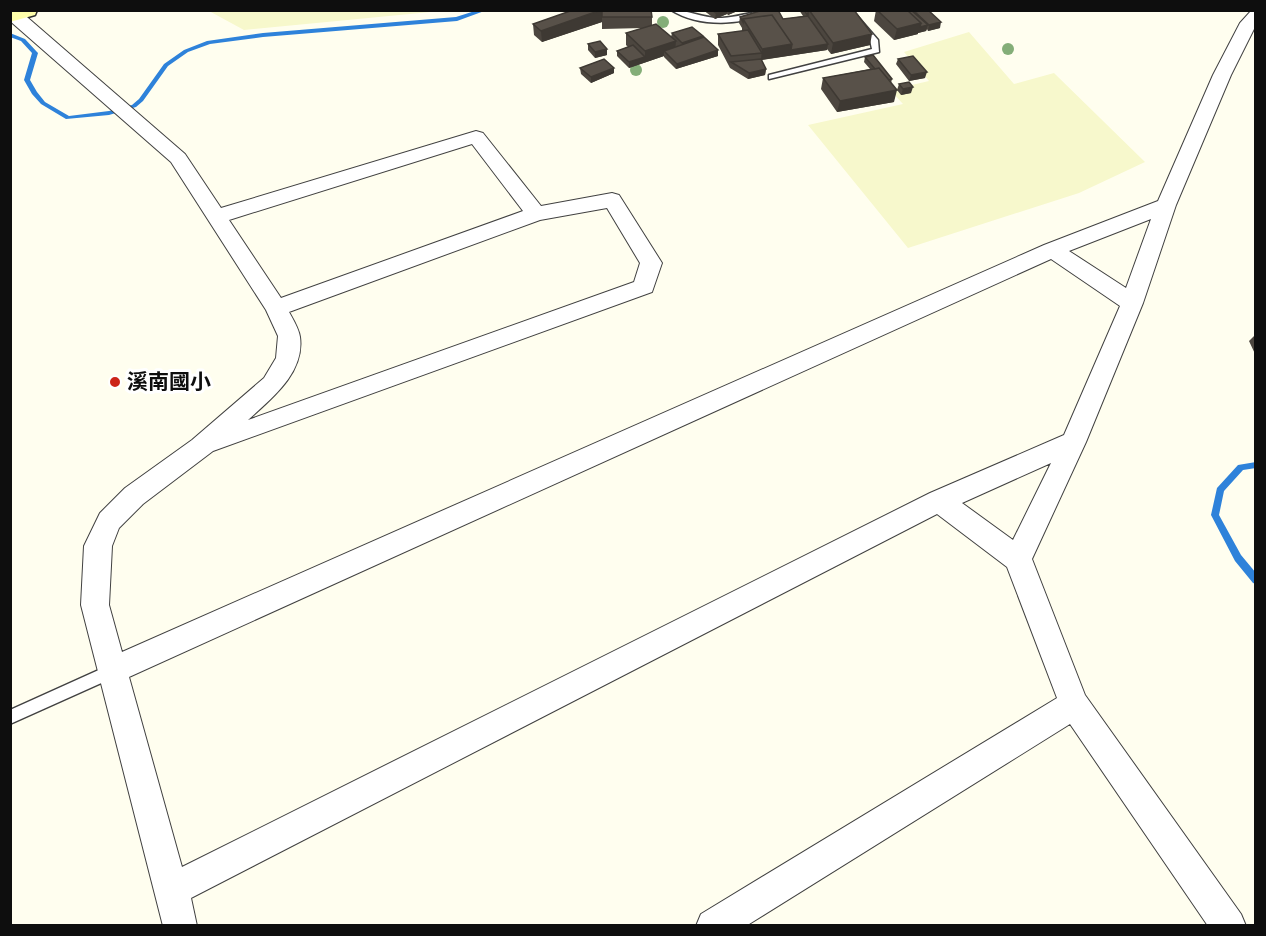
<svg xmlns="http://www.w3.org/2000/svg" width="1266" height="936" font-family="'Source Serif 4','Noto Sans TC',serif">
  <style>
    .farmland { fill: #f7f8cc }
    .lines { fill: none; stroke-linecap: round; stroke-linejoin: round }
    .stream { fill: #2e82da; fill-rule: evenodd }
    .lane-casing { stroke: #414141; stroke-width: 3 }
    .street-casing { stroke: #414141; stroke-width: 2 }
    .secondary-casing { stroke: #303030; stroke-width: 3 }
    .lane { fill: #fff; fill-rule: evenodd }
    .street { fill: #fff; fill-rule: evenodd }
    .secondary { fill: #ffa; fill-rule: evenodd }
    .tree { fill: #84ae78 }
    .wall { fill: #4c463f }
    .shaded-wall { fill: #3e3933 }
    .building { fill: #585149; stroke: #3e3933; stroke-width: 1.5 }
    .poi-dot { fill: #cc2418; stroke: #fff; stroke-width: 2 }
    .labels { text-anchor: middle; stroke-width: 6; stroke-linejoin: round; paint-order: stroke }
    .poi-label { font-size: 21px; font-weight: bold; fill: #0e0e0e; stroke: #fff; text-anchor: start }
  </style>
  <rect width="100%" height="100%" fill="#fffeef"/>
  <path class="farmland" d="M209 11H441L244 30Z
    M969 32 1014 84 1054 73 1145 162 1079 193 908 248 808 125 903 104 890 90 929 81 904 52Z"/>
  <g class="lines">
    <path class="stream" d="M478 10H487L457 21 263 37 210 44 188 52 168 66 143 101 136 107 109 115 66 119 41 104 32 94 24 80 32 53 21 41 10 37V33L25 39 37 52 38 53 30 80 37 92 45 102 69 116 109 111 132 105 139 99 164 64 184 50 207 41 263 33 456 17Z
      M1256 462V468L1243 470 1224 491 1219 515 1241 555 1256 573V584L1253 583 1235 561 1211 515 1217 488 1238 465Z"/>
    <defs>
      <path id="lane" d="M671 10C689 10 704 19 722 18 740 17 756 10 774 10 744 26 700 28 671 10Z
        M843 10H852L878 40 879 52 769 79V75L872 49 870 40Z
        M112 664 117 666 119 671 117 676 10 724V710Z"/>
      <path id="street" d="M10 11H20L185 154 221 208 476 131 483 133 541 206 612 193 619 195 662 263 652 292 213 451 143 504 119 528 112 546 109 605 122 652 1044 245 1158 201 1213 75 1240 23 1250 12 1256 11V25L1231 75 1176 205 1143 303 1086 442 1032 559 1085 695 1241 914 1246 926H1208L1070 724 746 926H696L701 914 1057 698 1007 567 937 514 191 898 197 926H163L81 605 84 546 100 513 125 488 192 440 264 378 276 358 278 336 266 310 171 162 10 21ZM472 144 523 211 281 298 229 220ZM607 208 640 263 634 282 248 420C271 399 305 373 300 337 299 329 293 319 289 312L540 220ZM1151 219 1126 288 1069 251ZM1051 259 1120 306 1064 435 930 493 182 867 129 677ZM1051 463 1013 540 962 503Z"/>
      <path id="secondary" d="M10 10H37L35 15 10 22Z"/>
    </defs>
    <use href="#lane" class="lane-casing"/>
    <use href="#street" class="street-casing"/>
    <use href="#secondary" class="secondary-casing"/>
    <use href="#lane" class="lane"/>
    <use href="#street" class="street"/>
    <use href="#secondary" class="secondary"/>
  </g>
  <g class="tree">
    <circle cx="663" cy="22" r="6"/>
    <circle cx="1008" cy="49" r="6"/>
    <circle cx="636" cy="70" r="6"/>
  </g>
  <path class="wall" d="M573 10 652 17V25L671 37 672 33 703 36V38L718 56 676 69 664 57V56L629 68 617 56V51L628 47 626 45V33L643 28 602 29V22L542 42 534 35 533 24Z
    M703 10H740L728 15 727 14 715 19Z
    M799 10H854L870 45 831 54 827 49V50L762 60 766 69 765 75 748 79 730 68 718 45V34L742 31V28L739 23 740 17 783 19 803 16Z
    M876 10H911L915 14V12L923 10H936L930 12 940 28 928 31 927 29 926 31 918 33V34L894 40 874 21Z
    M588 44 607 55 595 58 588 50Z
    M865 57 892 79 891 83 894 102 837 112 821 89 823 78 870 69 864 62Z
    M898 59 925 78 909 81 896 64Z
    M580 68 614 73 591 83 581 74Z
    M899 84 911 93 901 95 897 90Z
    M1256 334V356L1249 341Z"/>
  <path class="shaded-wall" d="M602 10V22L542 42 541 31Z
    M722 10H727V14L715 19 716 13Z
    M729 10H740L728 15Z
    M941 22 940 28 928 31 929 25Z
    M921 23 928 25 926 31 918 33V34L894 40 897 29Z
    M872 34 870 45 831 54 833 43Z
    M703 36 702 42 682 49V43Z
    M676 41 675 52 664 51V56L629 68V62L645 57V51Z
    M792 44H828L827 50 761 60 762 49Z
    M607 49V55L595 58V52Z
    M718 50V56L676 69 677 64Z
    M614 68V73L591 83V77Z
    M766 69 765 75 748 79 749 73Z
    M927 72 925 78 909 81 911 75Z
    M913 87 911 93 901 95 903 89Z
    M897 90 894 102 837 112 840 101Z"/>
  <path class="building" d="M573 10H601L541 31 533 24Z
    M602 10H651L652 17H602Z
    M712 10H722L716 13Z
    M763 10H778L783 19 808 16 828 44 791 50 792 44 772 15 743 19V22L740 17Z
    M804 10H808V16Z
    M809 10H854L872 34 833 43Z
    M877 10H907L921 23 897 29Z
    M907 10H911L928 25 920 27 921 23Z
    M923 10H928L941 22 929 25 915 12Z
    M772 15 792 44 762 49 743 19Z
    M656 24 676 41 645 51 626 33Z
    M692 27 703 36 682 43 672 33Z
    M748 30 762 53 731 56 718 34Z
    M704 37 718 50 677 64 664 51Z
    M600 41 607 49 595 52 588 44Z
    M633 45 645 57 629 62 617 51Z
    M873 55 892 79 889 80 879 68 875 69 865 57Z
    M913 56 927 72 911 75 898 59Z
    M604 59 614 68 591 77 580 68Z
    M761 59 766 69 749 73 731 62Z
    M879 68 897 90 840 101 823 78Z
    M909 82 913 87 903 89 899 84Z"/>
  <circle class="poi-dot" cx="115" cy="382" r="6"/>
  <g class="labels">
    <g class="poi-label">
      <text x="127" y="389">溪南國小</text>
    </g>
  </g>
  <rect width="1266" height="936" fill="none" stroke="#0e0e0e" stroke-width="24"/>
</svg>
